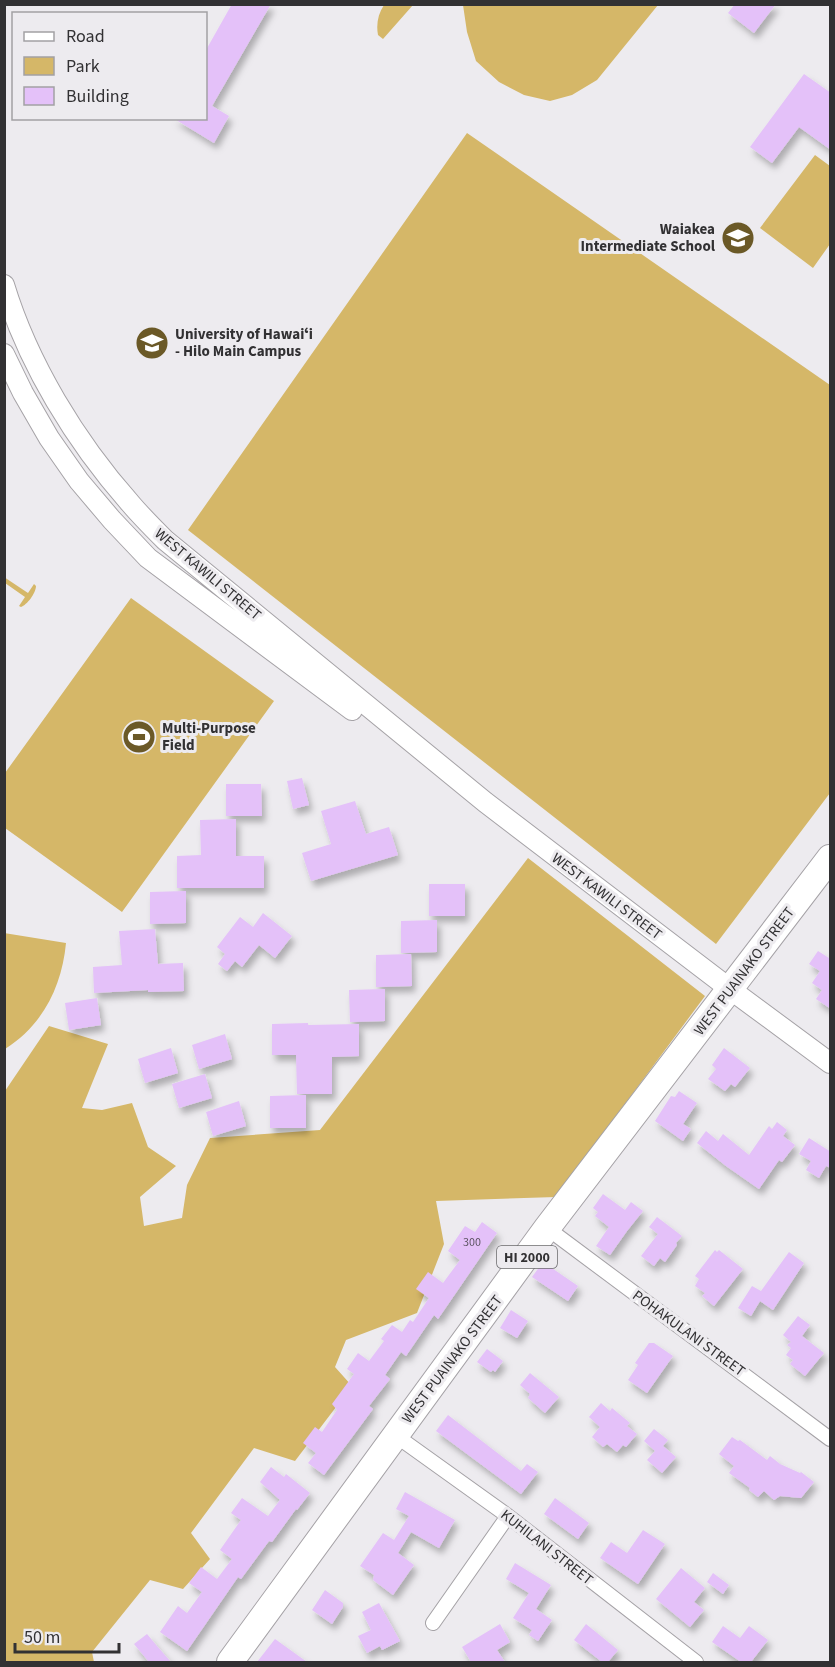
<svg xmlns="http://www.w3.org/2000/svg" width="835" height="1667" font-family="'Source Sans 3',sans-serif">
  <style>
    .green { fill: #d5b768 }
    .building { fill: #e4c1f9; filter: url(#shadow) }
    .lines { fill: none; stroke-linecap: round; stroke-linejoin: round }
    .street-casing { stroke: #a5a2a6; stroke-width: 16 }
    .secondary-casing { stroke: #a5a2a6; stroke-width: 22 }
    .highway-casing { stroke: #a5a2a6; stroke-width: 28 }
    .street { stroke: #fff; stroke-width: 14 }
    .secondary { stroke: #fff; stroke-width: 20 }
    .highway { stroke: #fff; stroke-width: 26 }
    .labels { text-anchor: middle; stroke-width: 6; stroke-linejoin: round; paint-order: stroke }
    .number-label { font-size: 12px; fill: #5e5564 }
    .shield { fill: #edebef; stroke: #6a696b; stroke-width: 1.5 }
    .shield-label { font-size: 14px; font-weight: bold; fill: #323133 }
    .poi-label { font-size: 15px; font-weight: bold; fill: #323133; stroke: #edebef; text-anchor: start }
    .street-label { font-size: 15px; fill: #323133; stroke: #edebef }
  </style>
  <defs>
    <filter id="shadow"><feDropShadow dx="3.5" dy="6" stdDeviation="3" flood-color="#0004"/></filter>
  </defs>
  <rect width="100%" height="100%" fill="#edebef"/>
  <path class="green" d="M384 5H413L383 39 378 35C376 24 378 14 384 5Z
    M463 5V4L658 5 597 80 572 95 550 101 524 95 499 82 476 61 467 32Z
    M467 133 830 385V793L716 944 188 530Z
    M815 155 830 166V244L813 268 760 228Z
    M4 577 28 593 34 584 36 586C36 593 27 605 21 607L19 606 25 597 5 583Z
    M131 598 274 701 122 912 5 828V773Z
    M528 858 705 996 556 1197 436 1201 444 1244 417 1313 346 1340 335 1367 352 1386 295 1461 254 1448 191 1533 210 1559 183 1589 150 1580 92 1652 94 1662H5V1091L49 1026 108 1044 82 1108 102 1110 132 1103 148 1147 176 1166 140 1197 144 1226 182 1218 187 1185 210 1138 320 1130Z
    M4 933 66 943C62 986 43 1025 5 1049Z"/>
  <path class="building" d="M232 4H271L212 106 229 116 214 143 173 118H206V50Z
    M735 4H776L754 33 728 13Z
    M804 74 831 93V150L799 127 772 163 750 147Z
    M302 778 309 805 293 809 287 781Z
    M226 784H261L262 816H226Z
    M355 801 366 834 389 827 398 855 311 881 302 853 331 844 321 811Z
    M236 819V856H264V888H177V856L201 855 200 820Z
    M429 884H465V916H429Z
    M186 891V923L150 924V892Z
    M263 913 292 936 275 958 259 945 242 967 235 961 227 971 218 964 225 954 217 947 240 917 253 927Z
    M437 920V952L401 953V921Z
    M155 929 158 964 183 963 184 991 148 992V990L94 993 93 967 122 965 119 931Z
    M818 951 829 958 831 956V1009L816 999 822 990 812 983 820 971 809 964Z
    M411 954 412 986 376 987V955Z
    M385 989V1021L350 1022 349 990Z
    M97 998 101 1025 69 1030 65 1003Z
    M308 1023V1025L359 1024V1056L332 1057V1094H297L296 1055H272V1024Z
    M225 1034 232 1059 199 1069 192 1045Z
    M171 1048 178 1073 145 1083 138 1059Z
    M724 1048 750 1068 735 1087 731 1084 725 1091 708 1079 716 1069 712 1065Z
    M205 1074 212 1098 179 1108 172 1084Z
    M679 1091 697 1103 683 1124 691 1129 683 1141 655 1121 671 1096 675 1097Z
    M306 1095V1128H270V1096Z
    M239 1101 246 1126 213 1136 206 1112Z
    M777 1122 787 1130 783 1136 795 1145 782 1162 779 1160 759 1189 726 1166 697 1143 706 1131 718 1141 723 1134 749 1155 769 1126 772 1129Z
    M809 1138 831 1152V1168L826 1166 819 1178 806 1170 811 1161 799 1154Z
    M603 1194 625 1210 631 1202 643 1211 627 1231 610 1255 596 1246 609 1227 595 1216 598 1212 593 1208Z
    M657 1217 682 1236 676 1243 677 1245 665 1262 660 1258 654 1266 641 1256 658 1234 649 1227Z
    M482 1222 497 1233 438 1319 434 1315 406 1356 401 1352 385 1375 390 1379 369 1406 373 1409 324 1475 308 1463 316 1453 303 1443 315 1427 322 1432 337 1410 332 1404 354 1374 347 1369 358 1353 369 1361 384 1341 381 1339 392 1325 402 1332 410 1320 413 1322 429 1298 416 1289 428 1272 443 1283 460 1260 448 1251 465 1226 475 1232Z
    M715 1250 717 1252 719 1250 743 1269 714 1306 702 1296 705 1293 695 1286 699 1279 695 1276Z
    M789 1252 804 1263 773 1310 760 1301 751 1316 738 1308 752 1286 761 1291Z
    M543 1262 578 1286 568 1301 532 1277Z
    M511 1310 528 1321 517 1338 500 1328Z
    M798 1316 810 1325 802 1336 824 1353 805 1376 790 1364 793 1360 786 1355 791 1348 787 1345 791 1342 783 1335Z
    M649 1343H654L673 1356 647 1393 628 1380 638 1365 635 1363Z
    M487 1349 503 1361 495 1372 493 1370 491 1372 477 1362Z
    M530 1373 559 1397 545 1413 528 1398 530 1394 520 1385Z
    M601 1403 610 1411 612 1408 630 1423 627 1426 637 1434 626 1447 623 1445 617 1452 607 1444 603 1447 592 1437 600 1427 589 1417Z
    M448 1415 521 1471 527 1464 538 1472 521 1494 436 1431Z
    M654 1429 668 1440 663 1446 676 1457 662 1473 647 1460 655 1451 644 1441Z
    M732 1437 738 1441 740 1440 767 1460 770 1456 780 1464 800 1473 801 1472 814 1482 801 1498 780 1496 774 1500 764 1491 758 1497 749 1490 750 1488 729 1473 734 1466 719 1454Z
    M271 1467 284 1477 286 1474 310 1493 297 1510 296 1509 272 1542 269 1541 241 1579 238 1577 187 1651 160 1632 178 1606 187 1613 202 1592 189 1583 201 1567 217 1579 232 1559 220 1550 241 1520 231 1513 242 1498 268 1516 280 1500 260 1482Z
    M405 1492 455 1520 439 1548 411 1532 398 1553 414 1565 393 1595 373 1580 374 1575 360 1566 383 1533 394 1540 409 1516 396 1509Z
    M555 1498 589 1523 578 1539 544 1514Z
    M643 1530 665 1544 638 1584 600 1558 611 1542 627 1553Z
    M515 1563 551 1585 536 1609 552 1620 538 1641 529 1635 532 1630 513 1618 529 1593 506 1579Z
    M681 1568 705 1588 694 1602 704 1610 690 1627 656 1599Z
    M713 1573 729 1585 723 1594 707 1582Z
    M325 1590 343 1603V1607L332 1624 312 1610Z
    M379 1603 400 1641 382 1650 380 1646 367 1653 358 1636 371 1630 362 1612Z
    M500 1624 510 1642 497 1650 505 1662H471L462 1647Z
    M586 1624 618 1650 608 1662H602L574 1640Z
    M723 1626 740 1638 749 1626 768 1640 751 1662H741L712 1642Z
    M147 1634 157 1646 171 1662H149L134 1644Z
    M275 1639 307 1662H257Z"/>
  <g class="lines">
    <defs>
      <path id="street" d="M547 1228 830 1439
        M395 1435 508 1516 696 1662
        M433 1623 508 1516"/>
      <path id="secondary" d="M4 285C28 364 76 442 130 503 141 516 153 528 165 540L485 802 730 989 830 1063
        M4 354 23 393 49 438 79 481 112 520 148 558 352 710"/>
      <path id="highway" d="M230 1662 547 1228 830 858"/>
    </defs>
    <use href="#street" class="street-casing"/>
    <use href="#secondary" class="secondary-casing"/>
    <use href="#highway" class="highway-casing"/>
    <use href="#street" class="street"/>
    <use href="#secondary" class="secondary"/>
    <use href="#highway" class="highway"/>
  </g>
  <defs>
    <symbol id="school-disc" viewBox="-11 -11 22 22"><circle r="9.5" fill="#6b5927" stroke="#edebef"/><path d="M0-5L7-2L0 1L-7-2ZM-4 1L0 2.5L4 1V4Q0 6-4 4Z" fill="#fff"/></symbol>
    <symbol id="university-disc" viewBox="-11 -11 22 22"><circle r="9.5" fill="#6b5927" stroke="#edebef"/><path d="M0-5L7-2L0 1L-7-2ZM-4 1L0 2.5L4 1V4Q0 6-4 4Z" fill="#fff"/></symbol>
    <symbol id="stadium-disc" viewBox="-11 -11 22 22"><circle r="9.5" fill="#6b5927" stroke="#edebef"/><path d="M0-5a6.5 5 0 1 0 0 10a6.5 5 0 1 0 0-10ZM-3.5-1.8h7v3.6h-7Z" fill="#fff"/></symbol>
  </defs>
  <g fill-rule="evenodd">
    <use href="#school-disc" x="719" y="219" width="38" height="38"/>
    <use href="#university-disc" x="133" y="324" width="38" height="38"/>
    <use href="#stadium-disc" x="120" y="718" width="38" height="38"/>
  </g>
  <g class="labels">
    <g class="number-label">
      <text x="472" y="1246">300</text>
    </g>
    <rect class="shield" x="497" y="1246" width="60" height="22" rx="4.5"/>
    <g class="shield-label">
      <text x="527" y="1262">HI 2000</text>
    </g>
    <g class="poi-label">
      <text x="715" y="234" text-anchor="end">Waiakea<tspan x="715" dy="17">Intermediate School</tspan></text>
      <text x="175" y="339">University of Hawaiʻi<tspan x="175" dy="17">- Hilo Main Campus</tspan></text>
      <text x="162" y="733">Multi-Purpose<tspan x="162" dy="17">Field</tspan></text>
    </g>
    <g class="street-label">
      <text transform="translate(208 574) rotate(40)" y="5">WEST KAWILI STREET</text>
      <text transform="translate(607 896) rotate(37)" y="5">WEST KAWILI STREET</text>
      <text transform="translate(744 971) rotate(-53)" y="5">WEST PUAINAKO STREET</text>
      <text transform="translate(689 1333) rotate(36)" y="5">POHAKULANI STREET</text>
      <text transform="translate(452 1359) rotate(-53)" y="5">WEST PUAINAKO STREET</text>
      <text transform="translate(547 1547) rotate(38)" y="5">KUHILANI STREET</text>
    </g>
  </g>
  <rect width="835" height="1667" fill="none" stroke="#323133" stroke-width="12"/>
  <rect x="12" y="12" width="195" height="108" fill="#edebef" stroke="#a2a1a4" stroke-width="1.5"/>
  <rect x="24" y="32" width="30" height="9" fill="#ffffff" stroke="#a2a1a4" stroke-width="1.5"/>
  <text x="66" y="42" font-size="18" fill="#323133">Road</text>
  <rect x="24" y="57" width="30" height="18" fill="#d5b768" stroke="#a2a1a4" stroke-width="1.5"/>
  <text x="66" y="72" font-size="18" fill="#323133">Park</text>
  <rect x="24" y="87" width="30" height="18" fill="#e4c1f9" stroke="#a2a1a4" stroke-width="1.5"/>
  <text x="66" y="102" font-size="18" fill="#323133">Building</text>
  <path d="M15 1643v9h104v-9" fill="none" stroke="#323133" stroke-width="3"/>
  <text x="24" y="1643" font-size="18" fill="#323133" stroke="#edebef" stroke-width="4.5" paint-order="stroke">50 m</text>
</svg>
